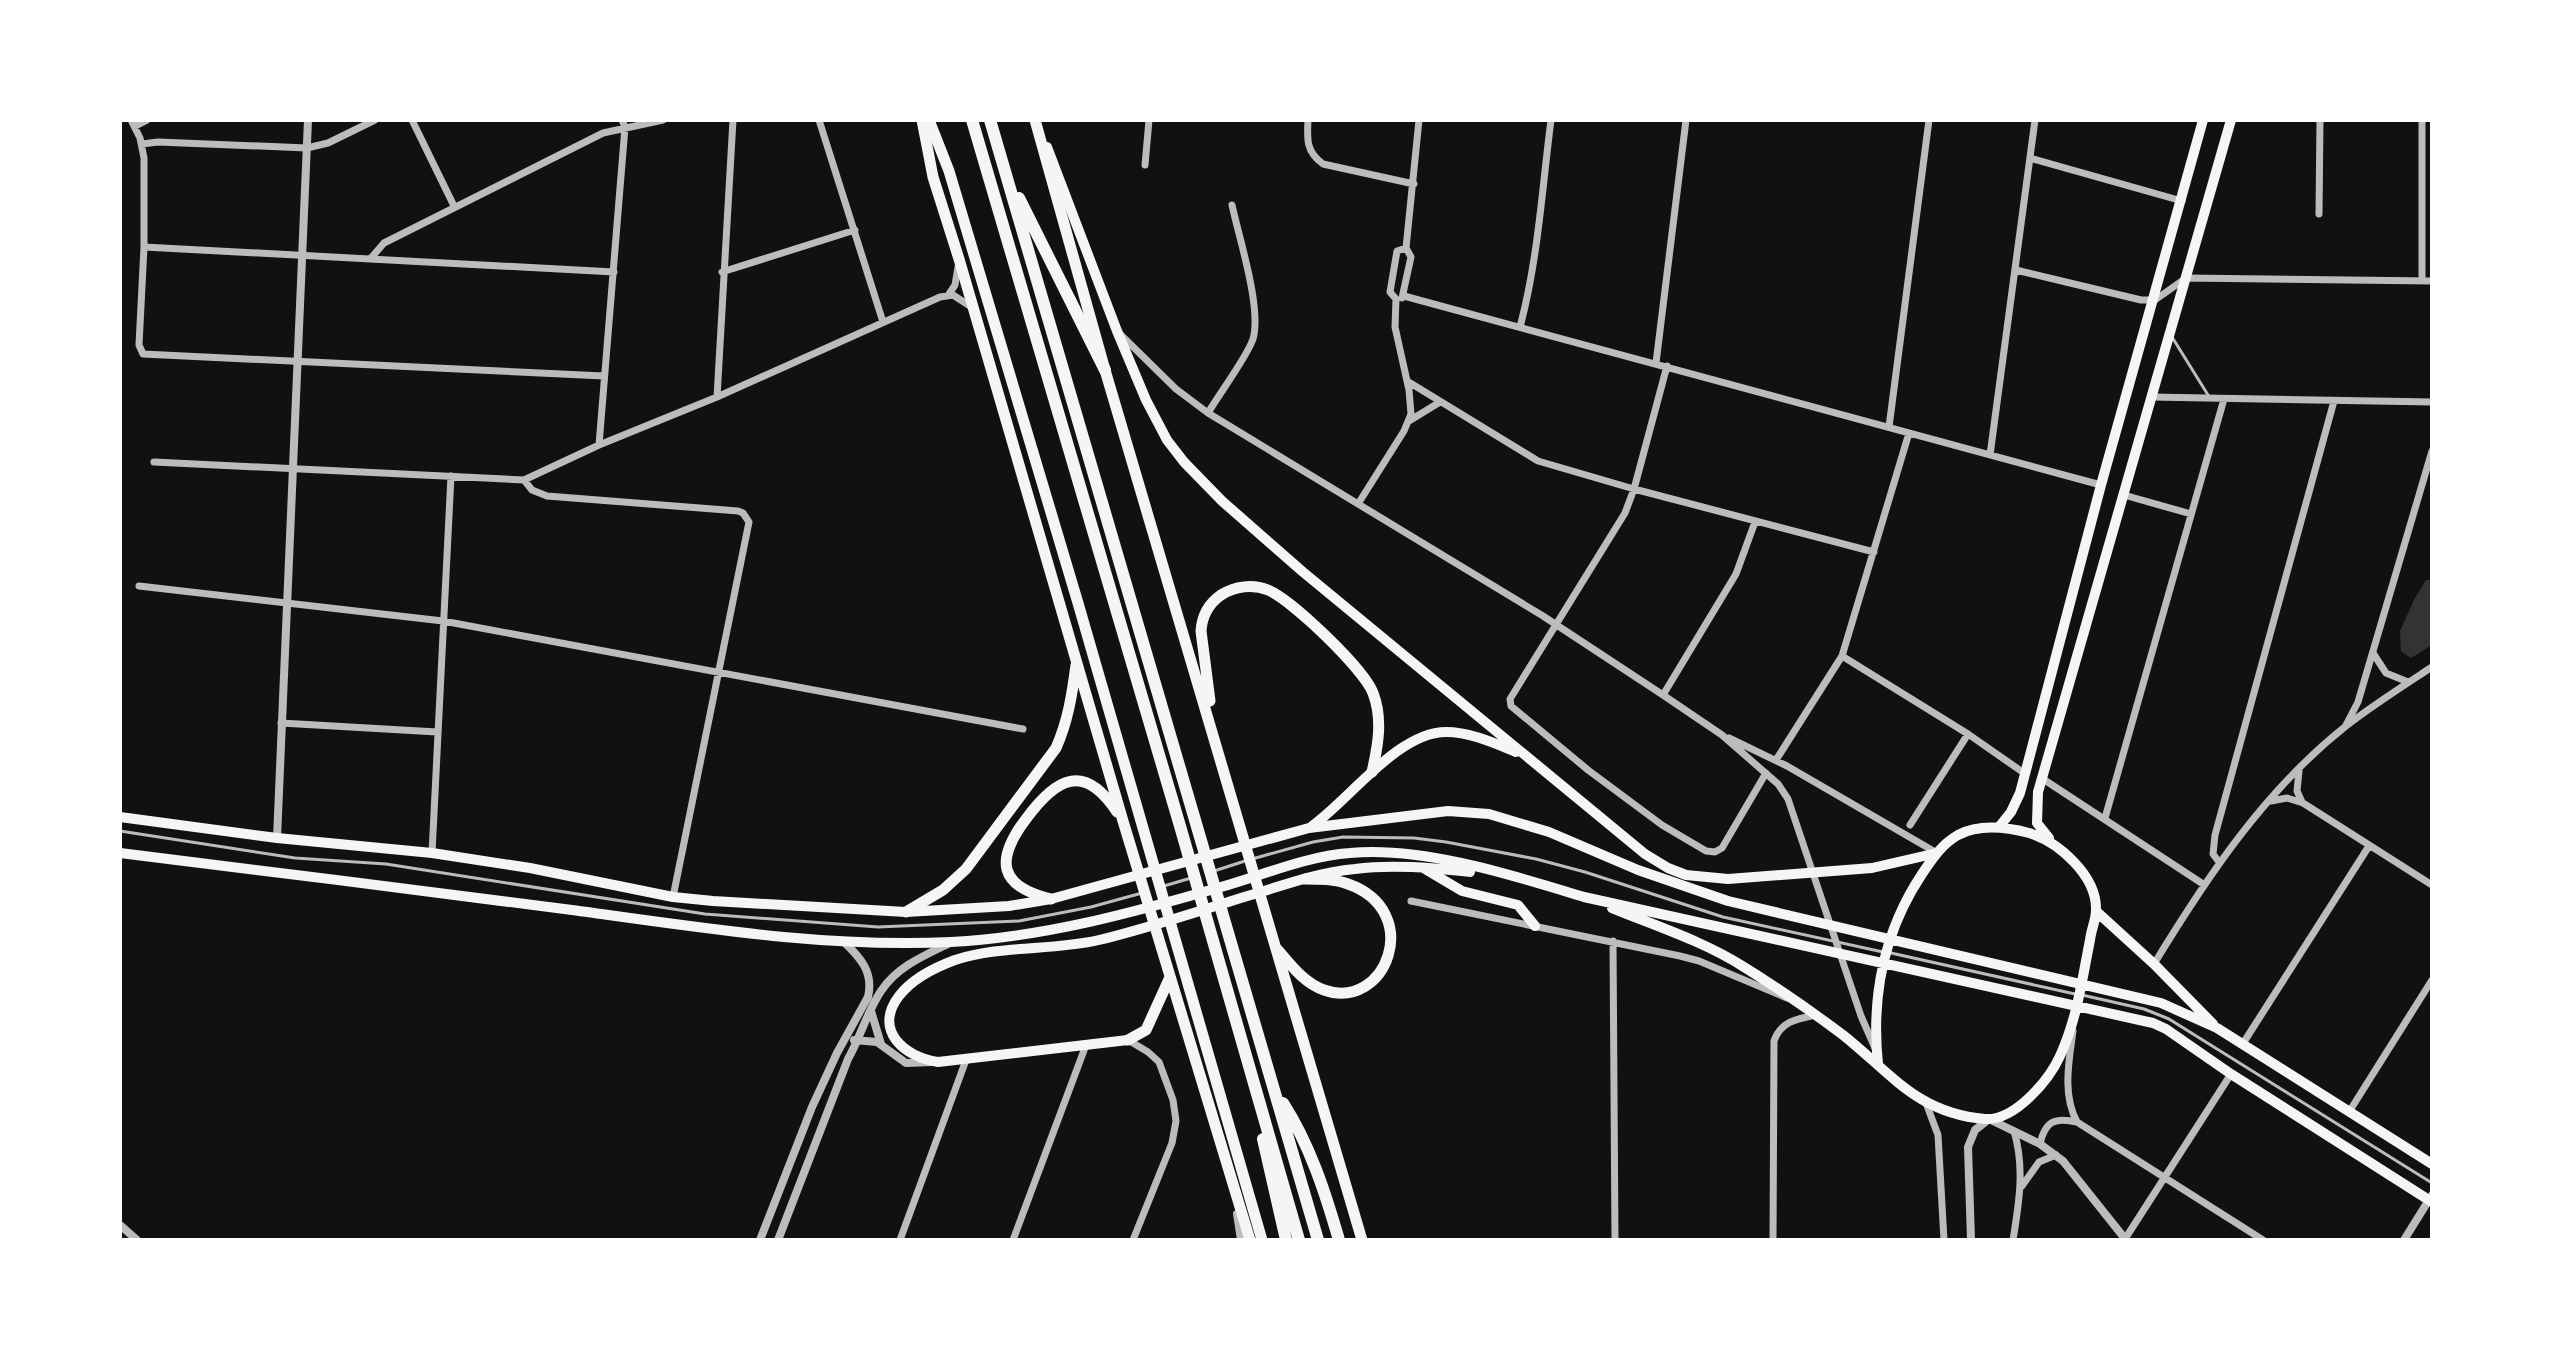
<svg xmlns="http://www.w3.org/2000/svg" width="2552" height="1360" font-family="Overpass,sans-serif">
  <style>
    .water { fill: #333 }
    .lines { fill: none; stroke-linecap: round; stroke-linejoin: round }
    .service { stroke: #bcbcbc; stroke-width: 3 }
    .minor { stroke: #bcbcbc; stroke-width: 7 }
    .tertiary { stroke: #bcbcbc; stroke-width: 8 }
    .primary { stroke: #f5f5f5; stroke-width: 10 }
    .trunk { stroke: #f5f5f5; stroke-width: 11 }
    .motorway { stroke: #f5f5f5; stroke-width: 12 }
  </style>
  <rect width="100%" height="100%" fill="#111"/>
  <path class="water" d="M2426 580H2432V645L2411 658 2401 651 2400 631 2415 598Z"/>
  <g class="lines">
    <path class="service" d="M2172 337 2208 395
      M120 831 295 858 386 864 705 914 878 927 1019 921 1091 907 1142 893
      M1252 859 1313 842 1343 837 1414 838 1446 842 1536 859 1585 872 1723 917 1883 952
      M1214 871 1245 861
      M1164 886 1191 878
      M1891 953 2075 994
      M2082 995 2144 1009 2169 1019 2432 1183"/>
    <path class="minor" d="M131 120 140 138 144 158V247L139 345 143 354 604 376
      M412 120 454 206
      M819 120 883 322
      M1308 120C1307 139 1306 152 1323 164L1414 184
      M2422 120V281
      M135 126 147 120
      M142 144 158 142 307 148 328 143 375 120
      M2030 158 2182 201
      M1145 165 1149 120
      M2319 214 2320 120
      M144 247 614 272
      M371 258 384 243 603 133 663 120
      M2016 270 2141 300H2155L2186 278 2432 281
      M722 272 855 230
      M949 294 955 285 958 267
      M1404 296 2101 485
      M1402 298 1411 257 1406 248 1419 120
      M1520 327C1538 260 1542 189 1551 120
      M1121 335 1176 389 1208 413 1543 616 1663 695 1722 735 1778 784 1788 799 1861 1016 1875 1048
      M1656 363 1686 120
      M1667 366 1634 489 1625 513 1510 699 1511 706 1588 770 1662 825 1706 851 1715 852 1722 848 1766 773
      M1407 381 1538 461 1634 489 1874 552
      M717 397 733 120
      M2151 397 2432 402
      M1208 413C1219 394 1247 357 1253 339 1262 308 1239 238 1232 205
      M1409 421 1440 402
      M1889 427 1929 120
      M599 445 625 127 622 120
      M1990 455 2035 120
      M154 462 524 480 599 445 717 397 940 297 953 295 973 308
      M524 480 532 490 547 496 738 511 743 513 749 522 673 897
      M2124 495 2191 514
      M1358 504 1404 431 1411 414 1409 390 1395 327 1396 299 1390 292 1397 251 1406 248
      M139 586 443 621 1023 729
      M2373 653 2386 673 2408 682
      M1842 656 1968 734 2024 773
      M1663 695 1736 574 1755 522
      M281 723 437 732
      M2346 725 2358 702 2432 451
      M1729 738 1787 766 1937 853
      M1776 760 1842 656 1909 433
      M2299 771 2297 791 2302 802
      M2043 779 2203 884
      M2271 801 2287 798 2303 803 2432 885
      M2105 818 2224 399
      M1910 825 1968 734
      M432 853 451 476
      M2219 862 2213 854 2215 835 2334 401
      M1411 901 1680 956 1699 961 1787 998
      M1613 941 1615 1240
      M2154 964C2207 877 2265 790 2346 726 2373 705 2403 686 2432 667
      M2073 1031C2069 1061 2062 1094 2077 1122L2263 1240
      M1128 1040 1148 1052 1159 1062 1173 1100 1176 1121 1172 1143 1133 1240
      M2242 1045 2369 846
      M1926 1103 1938 1135 1944 1240
      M2349 1112 2432 980
      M2040 1144C2045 1121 2055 1117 2077 1122
      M2022 1186 2039 1162 2056 1155
      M2125 1239 2231 1074
      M900 1240 966 1060
      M1013 1240 1086 1045
      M1773 1240 1774 1041C1781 1021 1797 1019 1816 1015
      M2013 1240C2019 1203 2025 1168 2014 1131"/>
    <path class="tertiary" d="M277 838 308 120
      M871 1011 881 1044
      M854 1040 877 1042 906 1063 933 1062
      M1237 1214 1241 1240
      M120 1225 137 1240
      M760 1240 812 1107 837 1053 868 997C874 972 860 957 843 941
      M778 1240 848 1059C860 1038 867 1012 881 991 897 967 923 956 948 944
      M1971 1240 1968 1147 1975 1130 1989 1119 2040 1144 2063 1161 2126 1240
      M2404 1240 2432 1195"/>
    <path class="primary" d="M1047 147 1117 331 1146 400 1167 440 1184 462 1222 501 1303 572 1645 854 1668 868 1686 875 1728 879 1872 868 1937 853
      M120 817 277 838 432 853 530 868 673 897 713 901 906 912 1009 906 1051 899 1309 828 1448 811 1489 814 1549 832 1638 870 1728 901 2161 1003 2217 1028 2432 1164
      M1312 826C1350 799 1398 732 1446 732 1470 732 1494 743 1516 752
      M1999 827 2011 812 2020 793 2101 485 2203 120
      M2049 838 2037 823 2038 792 2231 120
      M120 853C271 872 421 890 572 910 697 927 824 948 951 942 1044 937 1132 913 1221 887 1263 875 1307 856 1350 853 1423 846 1515 876 1584 897L2153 1023 2166 1029 2231 1074 2432 1202
      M1425 869 1462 891 1518 905 1535 926
      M1612 908C1656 926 1703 941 1744 967 1778 988 1811 1011 1843 1035 1892 1074 1917 1113 1985 1119 2015 1121 2049 1080 2060 1056 2077 1019 2082 980 2090 940 2091 930 2096 920 2096 910 2097 876 2059 842 2029 833 2006 827 1979 824 1958 835 1942 844 1932 859 1922 874 1884 931 1871 997 1878 1064
      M2097 912 2154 964 2213 1024
      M1128 1040 938 1062C904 1057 873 1030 899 996 912 979 936 967 955 960 1001 945 1052 951 1099 940 1153 927 1207 908 1261 892 1292 882 1323 872 1355 869 1393 864 1431 868 1470 872"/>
    <path class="trunk" d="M922 120 933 177 959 259 1123 821 1250 1240
      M929 120 949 171 1078 603 1262 1240
      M1035 120 1105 370 1362 1240
      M1210 701 1201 631C1202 616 1208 604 1221 595 1235 586 1253 584 1268 590 1292 600 1364 669 1373 693 1383 719 1378 746 1372 772
      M1051 899C998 886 995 860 1026 819 1056 778 1084 762 1117 812
      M906 912 943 890 966 869 1056 748C1068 721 1072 695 1076 665
      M1278 950C1291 965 1304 983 1324 990 1386 1012 1425 911 1348 884 1335 879 1319 879 1305 879
      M1128 1040 1146 1030 1170 977"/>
    <path class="motorway" d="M972 120 1180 826 1299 1240
      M990 120 1318 1240
      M1019 198 1105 370
      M1283 1103C1310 1145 1325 1192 1339 1240
      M1263 1139 1286 1240"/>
  </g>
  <rect width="2552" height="1360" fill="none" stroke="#ffffff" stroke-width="244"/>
</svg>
